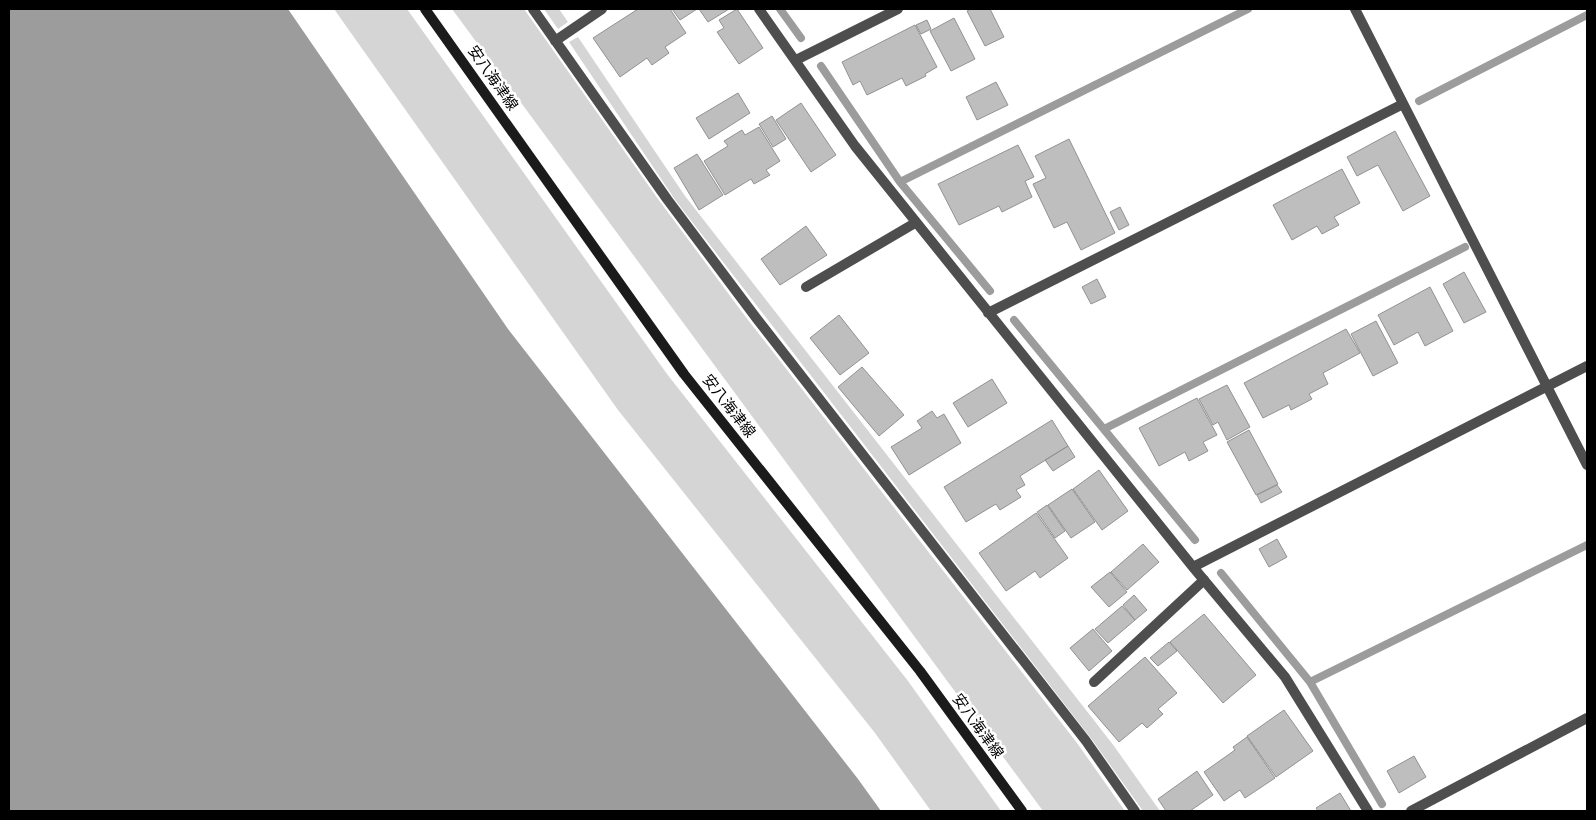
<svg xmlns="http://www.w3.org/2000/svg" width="1596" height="820" font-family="'Fira Sans','Noto Sans JP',sans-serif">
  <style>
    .green { fill: #d5d5d5 }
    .water { fill: #9c9c9c }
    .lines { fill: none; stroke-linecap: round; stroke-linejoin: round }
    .stream { stroke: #9c9c9c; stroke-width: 8 }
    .building { fill: #bebebe; stroke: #929292 }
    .lane { stroke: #4e4e4e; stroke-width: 10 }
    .street { stroke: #4e4e4e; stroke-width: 10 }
    .secondary { stroke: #1b1b1b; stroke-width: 10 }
    .labels { text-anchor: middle; stroke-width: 5; stroke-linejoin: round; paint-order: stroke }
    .street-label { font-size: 15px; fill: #000; stroke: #fff }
  </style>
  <rect width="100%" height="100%" fill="#fff"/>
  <path class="green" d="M334 9H407L667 374 908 681 1001 811H931L875 733 618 410Z
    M452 9H524L658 199 745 316 1077 743 1125 811H1043Z
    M544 9H559L568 22 558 29Z
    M578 37 685 196 1114 746 1160 811H1143L1093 741 676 201 569 42Z"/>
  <path class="water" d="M9 9H288L508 329 858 779 881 811H9Z"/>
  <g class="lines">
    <path class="stream" d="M780 9 801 38
      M821 66 900 182 990 291
      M1419 101 1587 15
      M900 182 1248 9
      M1014 320 1195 540
      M1104 429 1465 247
      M1221 573 1310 682 1382 804
      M1310 682 1587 545"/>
  </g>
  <path class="building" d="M638 9H670L686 33 665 47 669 53 652 65 647 58 620 77 593 38Z
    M672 9H697L680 20Z
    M699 9H729L708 22Z
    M737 9 763 48 739 64 717 32 724 28 719 20Z
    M971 9H990L1004 37 985 46 967 11Z
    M954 18 975 59 951 71 930 31Z
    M927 20 931 29 921 34 916 25Z
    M915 25 937 67 925 74 926 76 906 86 902 78 867 95 860 81 853 85 842 62Z
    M996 82 1008 105 977 120 966 97Z
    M738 93 750 113 709 139 696 118Z
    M801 103 836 155 811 172 776 120Z
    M772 116 786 139 773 147 759 124Z
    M759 127 780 161 766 170 770 175 754 184 751 179 725 195 704 161 728 146 724 141 742 130 745 135Z
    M1395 131 1430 196 1403 211 1378 165 1357 176 1347 157Z
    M1069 139 1115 233 1081 250 1067 222 1054 228 1033 184 1046 178 1035 156Z
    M1018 145 1034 177 1025 181 1032 197 1002 212 999 206 959 225 938 184Z
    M697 154 723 195 699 210 674 168Z
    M1342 169 1360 203 1334 217 1339 225 1322 234 1317 226 1292 240 1273 205Z
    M1120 207 1129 225 1119 230 1110 212Z
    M806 226 827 255 780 285 761 259Z
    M1464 272 1486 312 1464 323 1443 284Z
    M1097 279 1106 297 1091 304 1082 287Z
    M1430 287 1453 331 1425 346 1418 332 1394 345 1378 315Z
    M839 315 869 353 840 375 810 338Z
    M1376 321 1398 363 1373 376 1351 334Z
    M1346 329 1360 353 1323 373 1328 384 1309 394 1312 399 1291 410 1289 405 1263 418 1244 383Z
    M862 367 904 415 879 436 838 387Z
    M992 379 1007 403 968 427 953 403Z
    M1227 385 1250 427 1227 440 1218 422 1213 425 1199 399Z
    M1197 398 1217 435 1203 442 1208 451 1189 461 1185 452 1159 466 1139 428Z
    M932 411 937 418 944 414 961 443 909 475 891 447 922 428 917 421Z
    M1052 420 1068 446 1020 476 1025 485 1016 490 1021 497 1000 510 996 504 966 522 944 487Z
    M1249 430 1278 484 1256 495 1227 442Z
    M1068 446 1075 457 1053 471 1045 460Z
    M1099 470 1128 511 1102 530 1073 489Z
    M1277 485 1282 492 1261 503 1257 495Z
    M1072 489 1095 522 1071 538 1048 505Z
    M1047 505 1065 531 1055 538 1037 512Z
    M1036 513 1068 558 1040 578 1035 571 1006 591 979 553Z
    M1277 539 1287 557 1269 567 1259 549Z
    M1143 544 1159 562 1127 590 1111 572Z
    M1110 572 1127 592 1109 607 1091 587Z
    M1134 595 1147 610 1135 620 1123 605Z
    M1122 606 1135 620 1108 643 1095 629Z
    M1204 614 1256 675 1223 703 1170 642Z
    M1093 629 1112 651 1089 671 1070 648Z
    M1169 642 1177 651 1158 666 1150 658Z
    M1145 657 1177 693 1158 709 1163 714 1147 728 1142 723 1119 742 1088 706Z
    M1284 710 1313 751 1276 777 1247 736Z
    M1247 737 1275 778 1245 798 1240 790 1224 801 1204 772 1235 750 1233 747Z
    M1414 756 1426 777 1399 793 1387 771Z
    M1197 771 1213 795 1190 811H1166L1158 799Z
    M1340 793 1351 811H1318L1316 808Z"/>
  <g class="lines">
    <path class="lane" d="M806 287 915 223
      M1094 682 1204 580"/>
    <path class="street" d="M533 9 667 199 757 319 1086 741 1135 811
      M759 9 855 146 1193 567 1285 677 1368 811
      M1355 9 1587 465
      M555 41 602 9
      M796 60 898 9
      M988 313 1403 104
      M1193 567 1587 366
      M1411 811 1587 718"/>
    <path class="secondary" d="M425 9 684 374 920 671 1022 811"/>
  </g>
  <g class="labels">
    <g class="street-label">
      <text transform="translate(493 78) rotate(55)" y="5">安八海津線</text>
      <text transform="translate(729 406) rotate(52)" y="5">安八海津線</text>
      <text transform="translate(978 726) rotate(54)" y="5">安八海津線</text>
    </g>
  </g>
  <rect width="1596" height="820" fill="none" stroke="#000000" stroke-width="20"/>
</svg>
